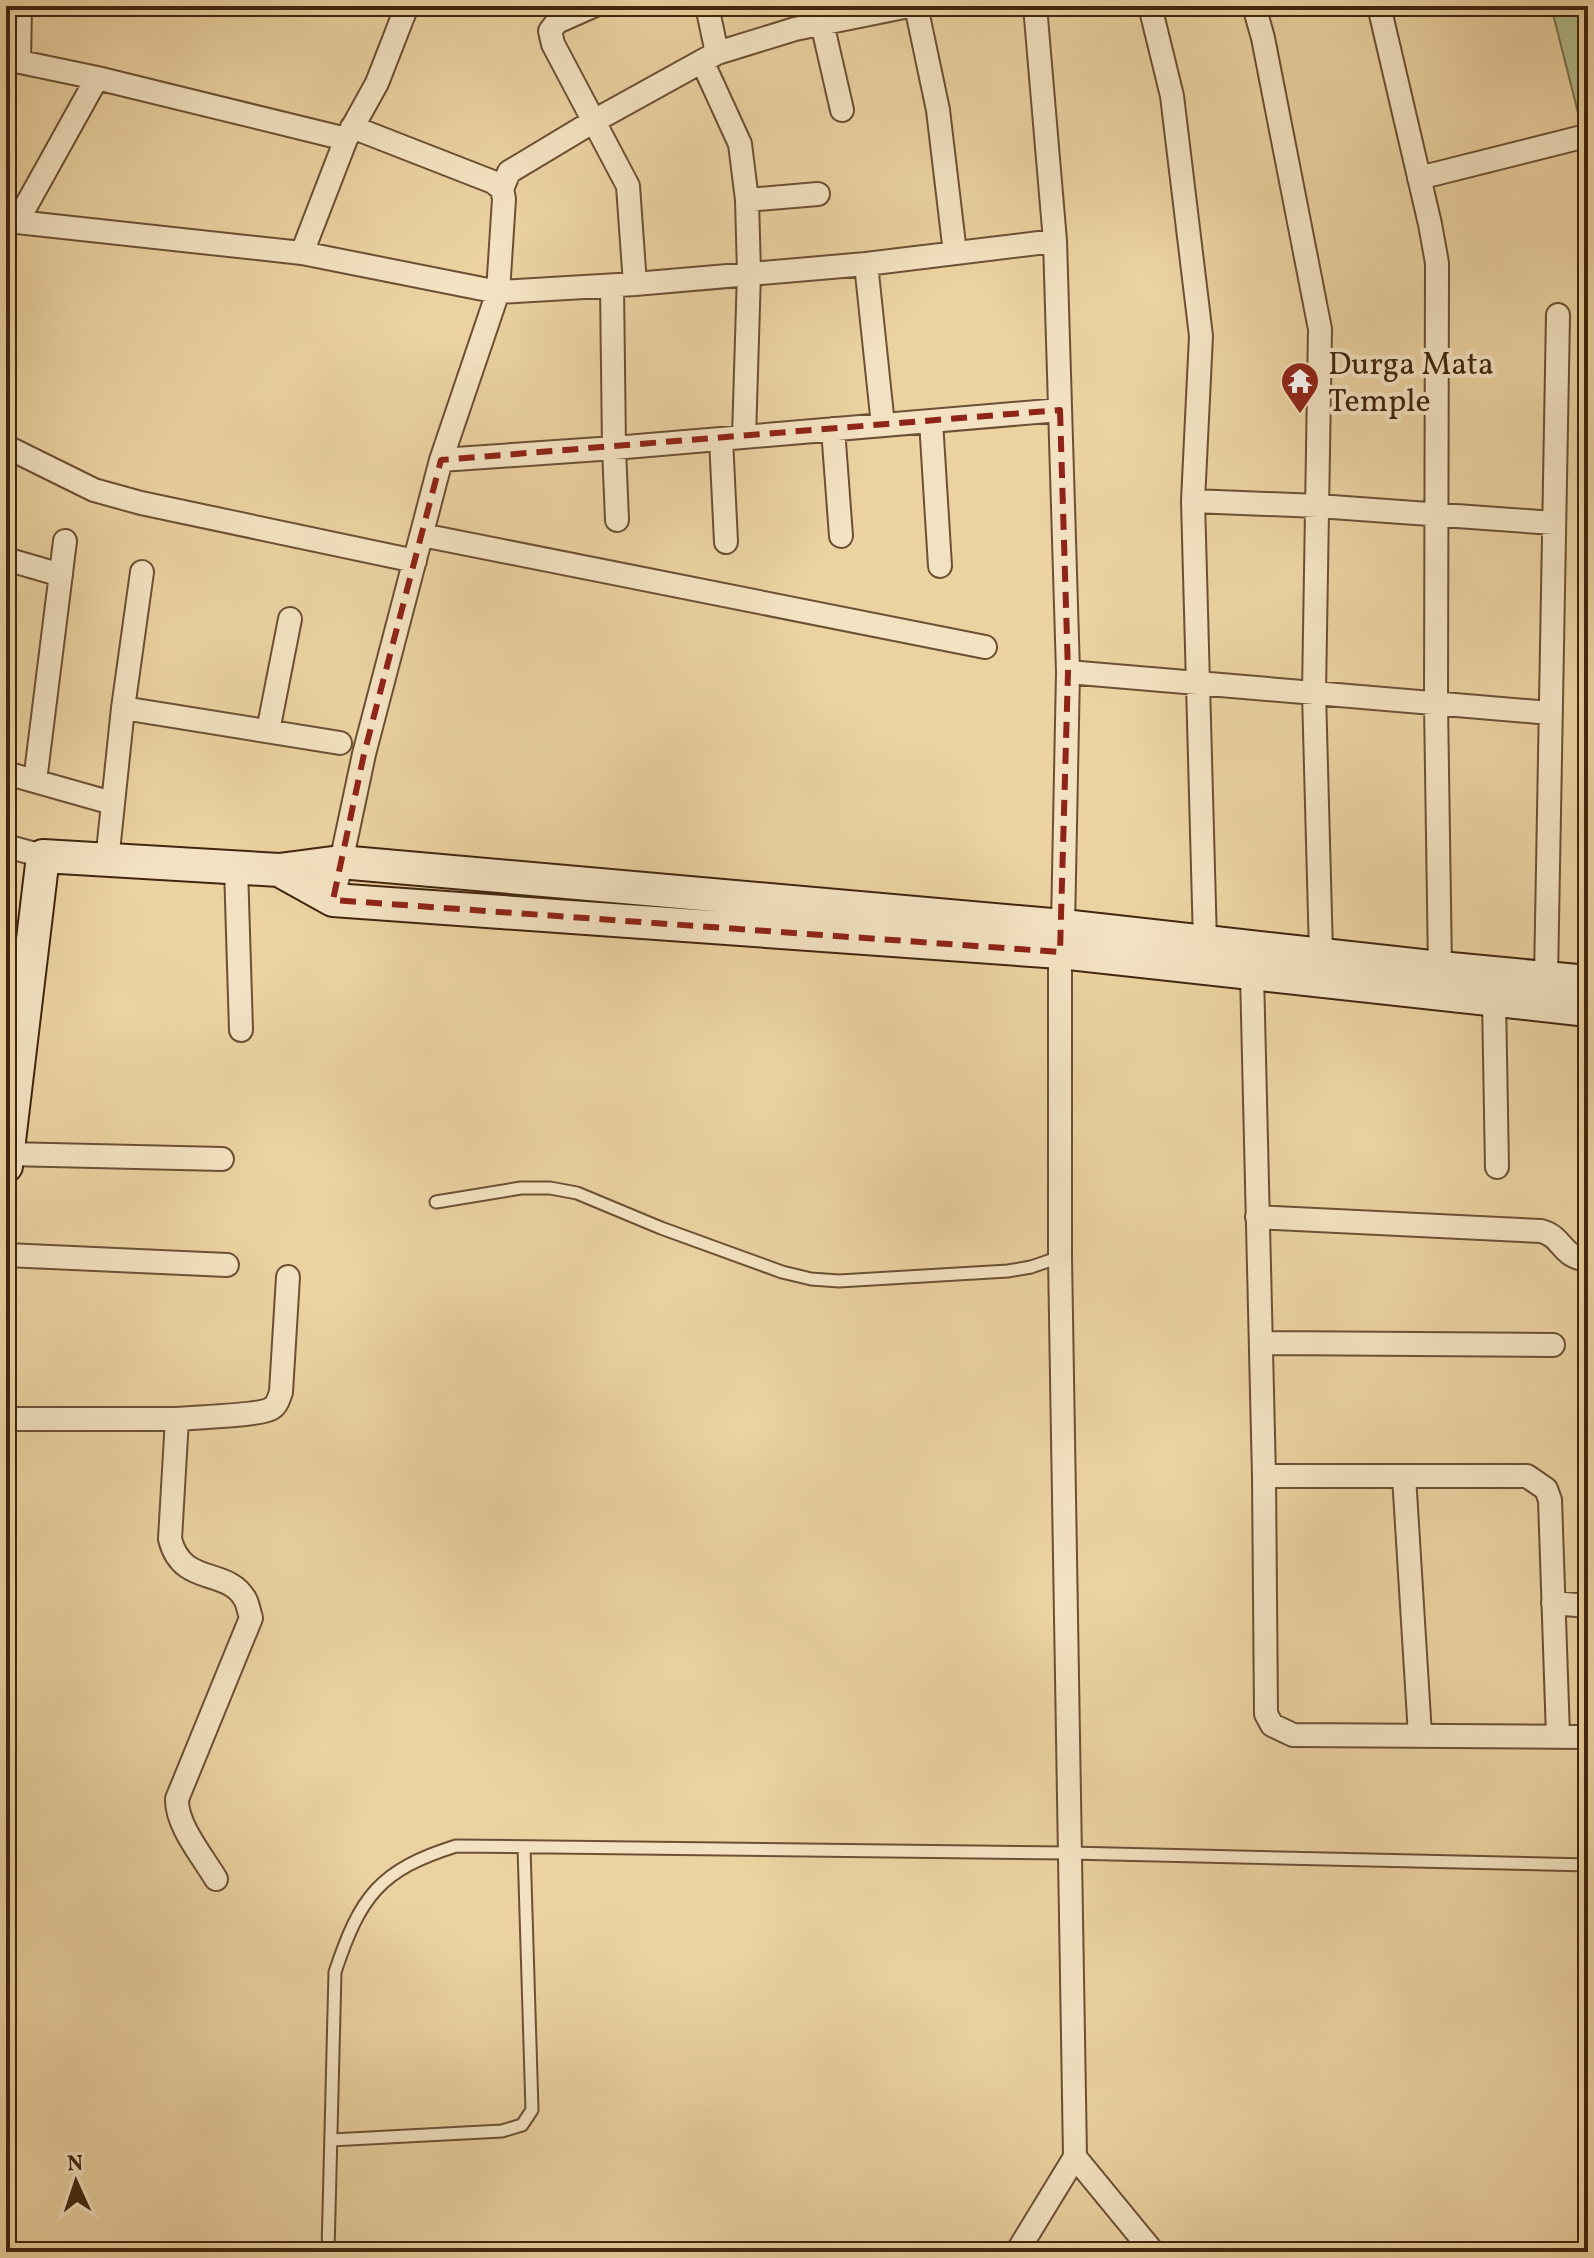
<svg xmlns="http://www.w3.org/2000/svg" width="1594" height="2258" font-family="Vollkorn,serif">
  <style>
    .green { fill: #b2bd89; stroke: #7a714c; stroke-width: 2 }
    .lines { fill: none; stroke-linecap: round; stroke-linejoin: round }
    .service-casing { stroke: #6c5034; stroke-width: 15 }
    .minor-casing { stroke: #6c5034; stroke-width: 26 }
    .secondary-casing { stroke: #41250f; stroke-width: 36 }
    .service { stroke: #f3e2c2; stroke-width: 11 }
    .minor { stroke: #f3e2c2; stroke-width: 22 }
    .secondary { stroke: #f3e2c2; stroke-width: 32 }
    .marked { fill: none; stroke: #8f2418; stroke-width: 6; stroke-dasharray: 16 10; stroke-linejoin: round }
    .labels { text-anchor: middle; stroke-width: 8; stroke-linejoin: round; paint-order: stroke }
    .poi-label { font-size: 32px; fill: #41250f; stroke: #f3e2c2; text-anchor: start }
  </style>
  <rect width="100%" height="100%" fill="#ecd2a1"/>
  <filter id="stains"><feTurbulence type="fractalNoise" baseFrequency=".0025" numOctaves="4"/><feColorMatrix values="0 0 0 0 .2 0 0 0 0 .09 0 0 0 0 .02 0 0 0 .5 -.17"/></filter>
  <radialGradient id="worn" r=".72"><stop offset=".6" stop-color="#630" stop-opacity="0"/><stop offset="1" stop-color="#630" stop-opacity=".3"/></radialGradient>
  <path class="green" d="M1551 6H1588V152Z"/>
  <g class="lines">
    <defs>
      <path id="service" d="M436 1202 521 1188H550L577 1193 661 1228 782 1272 811 1279 839 1281 1008 1271 1031 1267 1060 1257
        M331 2140 502 2131 522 2125 532 2110 524 1847
        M328 2252 335 1972C360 1897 379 1870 456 1846L1070 1853 1588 1865"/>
      <path id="minor" d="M593 6 557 22 550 31 553 44 628 186 635 284
        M707 6 717 53
        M916 6 938 110 955 253
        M1035 6 1055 241 1068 672 1063 926 1060 952V1257L1075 2157
        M1150 6 1172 96 1201 336 1193 501 1205 942
        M1254 6 1263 38 1320 329 1314 693 1321 953
        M1379 6 1430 224 1437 263 1436 704 1440 968
        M822 23 842 110
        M6 59 97 78 346 139
        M19 61 20 6
        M702 61 740 144 747 200 749 273 744 437
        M352 127 493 182 502 189 504 199 498 292 441 460 614 448 1060 410
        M1419 178 1582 137
        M502 189 509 172 594 121 717 53 795 29 909 6
        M747 200 818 194
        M7 219 17 222 97 78
        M17 222 302 253 498 292 635 284 866 264 1055 241
        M302 253 346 139 377 83 407 6
        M866 264 883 425
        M612 286 614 448 617 520
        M931 421 940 566
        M833 429 841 536
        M721 439 726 542
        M7 447 94 490 141 503 415 561
        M1193 501 1318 506 1553 523
        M422 535 985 647
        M6 559 61 575
        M1068 672 1550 713
        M123 708 340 743
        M268 731 290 619
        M6 773 112 803
        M35 781 65 541
        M6 846 43 856
        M107 861 123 708 142 572
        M236 868 241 1030
        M333 900 364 754 441 460
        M1252 974 1264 1476 1266 1714 1272 1725 1293 1735 1588 1737
        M1546 978 1558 315
        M1494 1000 1497 1167
        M8 1154 222 1159
        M1257 1217 1541 1231C1564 1237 1560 1257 1588 1260
        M6 1255 227 1265
        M1261 1343 1553 1345
        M6 1419H177L170 1539C182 1587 227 1567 245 1599 248 1604 249 1612 251 1618L177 1799C176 1825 203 1857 216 1879
        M177 1419C194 1417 261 1416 272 1408 277 1405 279 1398 281 1392L288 1277
        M1264 1476H1527L1546 1489 1550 1500 1558 1736
        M1404 1476 1420 1735
        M1553 1603 1588 1606
        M1017 2252 1075 2157 1153 2252"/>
      <path id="secondary" d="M279 870 333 900 1060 952 1588 1010
        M6 1166 43 856 279 870 340 862 1063 926 1440 968 1588 982"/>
    </defs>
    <use href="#service" class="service-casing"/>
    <use href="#minor" class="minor-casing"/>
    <use href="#secondary" class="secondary-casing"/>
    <use href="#service" class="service"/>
    <use href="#minor" class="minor"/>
    <use href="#secondary" class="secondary"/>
  </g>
  <path class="marked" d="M1060 410 1068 672 1060 952 333 900 364 754 441 460Z"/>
  <defs>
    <symbol id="temple-pin" viewBox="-11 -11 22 30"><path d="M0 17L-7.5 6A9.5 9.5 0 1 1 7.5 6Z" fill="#8f2418" stroke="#f3e2c2"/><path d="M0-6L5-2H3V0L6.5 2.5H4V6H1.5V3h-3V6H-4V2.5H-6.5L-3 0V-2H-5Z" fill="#fff"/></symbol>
  </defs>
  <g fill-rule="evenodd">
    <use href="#temple-pin" x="1278" y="359" width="44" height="60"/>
  </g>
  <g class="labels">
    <g class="poi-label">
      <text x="1328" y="374">Durga Mata<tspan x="1328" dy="37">Temple</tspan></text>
    </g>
  </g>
  <rect width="1594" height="2258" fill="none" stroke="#ecd2a1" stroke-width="32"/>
  <rect x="8" y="8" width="1578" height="2242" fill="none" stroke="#41250f" stroke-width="4"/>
  <rect x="16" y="16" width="1562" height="2226" fill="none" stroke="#41250f" stroke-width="2"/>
  <g transform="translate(76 2182) rotate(357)" stroke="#f3e2c2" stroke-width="6" paint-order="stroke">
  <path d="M0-6L14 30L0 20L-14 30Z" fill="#41250f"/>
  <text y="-12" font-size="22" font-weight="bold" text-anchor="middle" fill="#41250f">N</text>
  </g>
  <rect width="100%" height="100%" filter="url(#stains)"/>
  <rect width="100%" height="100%" fill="url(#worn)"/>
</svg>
